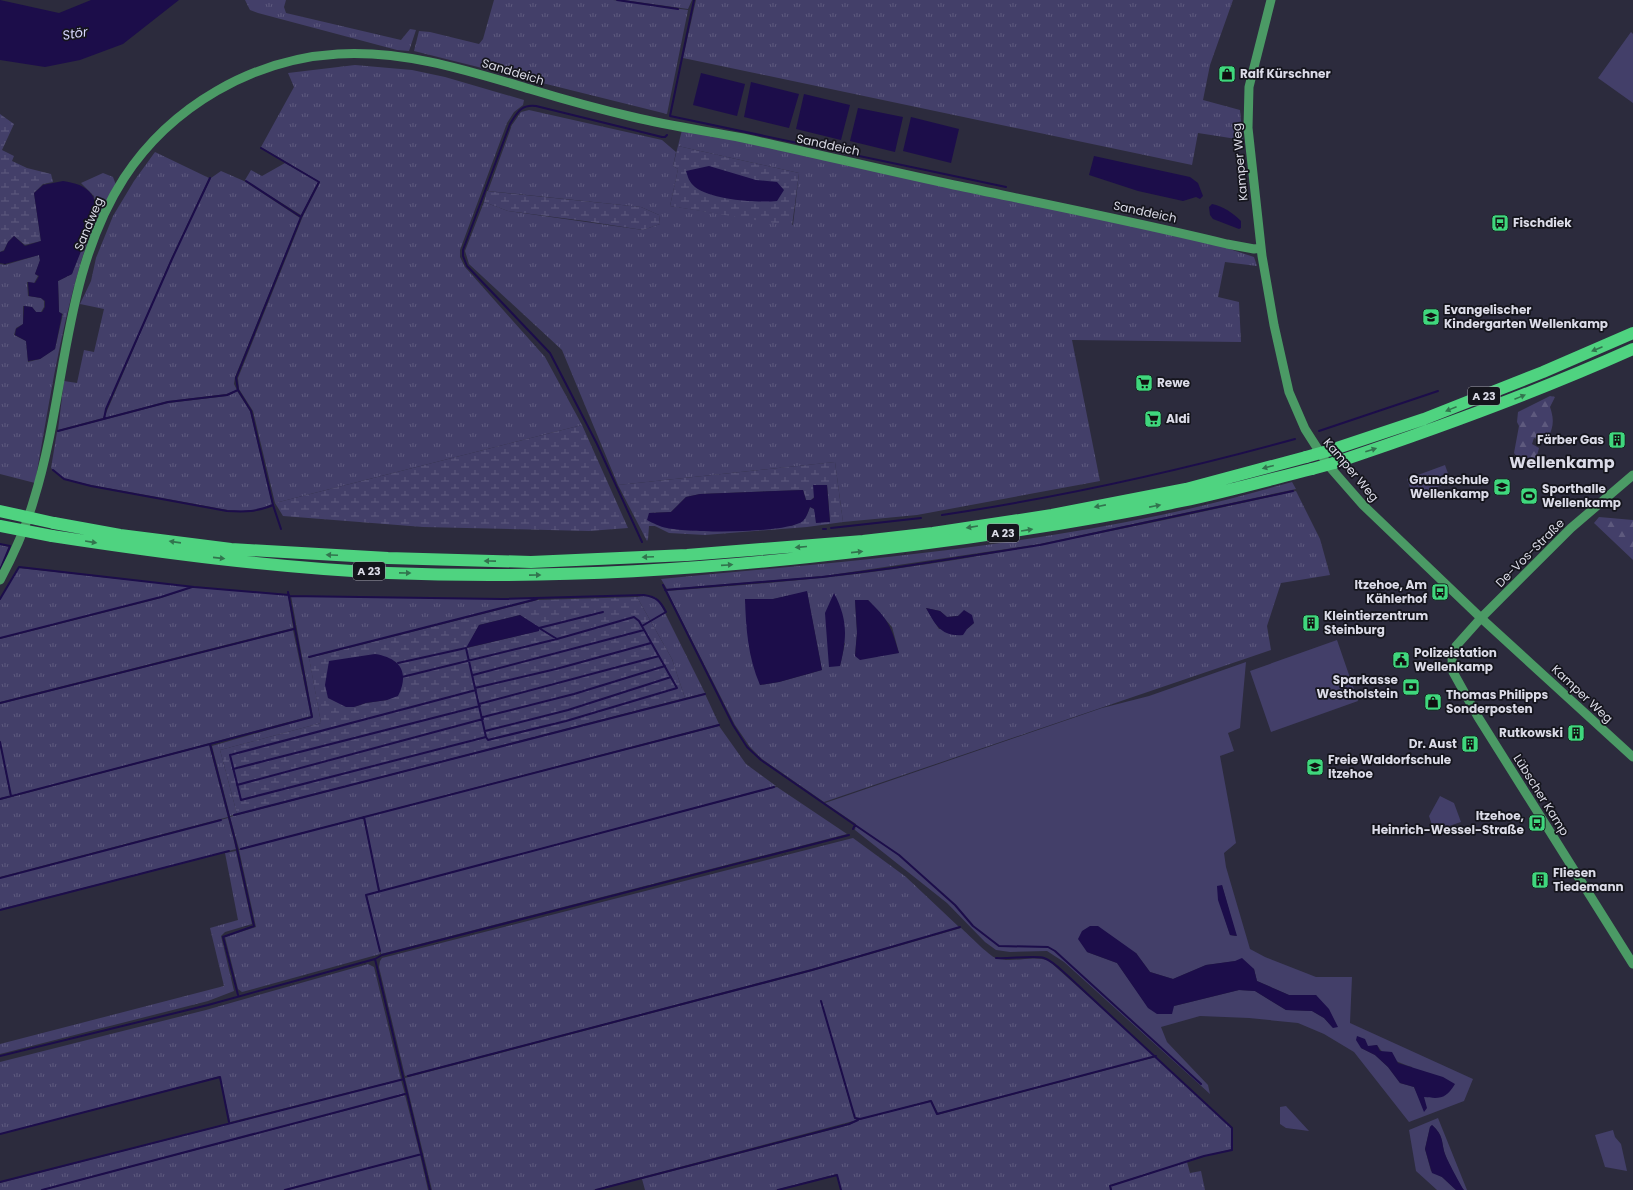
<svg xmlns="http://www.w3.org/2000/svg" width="1633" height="1190" font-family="Poppins,sans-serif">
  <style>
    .grass { fill: url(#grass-tufts); fill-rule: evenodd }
    .forest { fill: url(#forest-firs) }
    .wetland { fill: url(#wetland-marsh); fill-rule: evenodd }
    .green { fill: #433f69; fill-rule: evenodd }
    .water { fill: #1c0d4a }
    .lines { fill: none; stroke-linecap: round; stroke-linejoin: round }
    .stream { stroke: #1c0d4a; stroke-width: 2 }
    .secondary { stroke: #4b9a65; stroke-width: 9 }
    .highway { stroke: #4fd380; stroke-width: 12 }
    .highway-bridge { stroke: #4fd380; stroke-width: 12 }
    .oneway { fill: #32744e }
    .labels { text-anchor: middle; stroke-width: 3.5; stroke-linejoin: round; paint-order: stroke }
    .shield { fill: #15151d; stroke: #a0a0aa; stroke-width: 1 }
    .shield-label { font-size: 11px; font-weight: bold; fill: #dbdbe7 }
    .street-label { font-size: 12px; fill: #dbdbe7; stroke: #15151d }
    .poi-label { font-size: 12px; font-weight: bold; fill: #dbdbe7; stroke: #15151d; text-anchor: start }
    .water-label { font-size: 13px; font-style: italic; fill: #d7d6fd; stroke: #15151d }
    .district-label { font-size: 16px; font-weight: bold; fill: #dbdbe7; stroke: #15151d }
  </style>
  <defs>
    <pattern id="grass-tufts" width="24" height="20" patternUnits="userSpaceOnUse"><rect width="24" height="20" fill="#433f69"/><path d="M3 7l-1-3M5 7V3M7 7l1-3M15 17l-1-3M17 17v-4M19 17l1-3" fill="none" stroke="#5e5a7e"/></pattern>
    <pattern id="forest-firs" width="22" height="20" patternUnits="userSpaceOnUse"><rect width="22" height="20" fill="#433f69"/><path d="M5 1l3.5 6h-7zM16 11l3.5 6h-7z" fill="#5e5a7e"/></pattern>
    <pattern id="wetland-marsh" width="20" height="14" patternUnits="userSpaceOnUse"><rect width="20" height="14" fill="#433f69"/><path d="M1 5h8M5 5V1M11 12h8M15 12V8" fill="none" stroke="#5e5a7e"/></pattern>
  </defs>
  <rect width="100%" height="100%" fill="#2c2b3d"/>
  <path class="grass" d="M245 0H286L284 7 286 13 401 40 410 29 416 30 409 51 397 50 258 13 250 10Z
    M494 0H613L688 10 667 114 414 51 419 31 430 32 479 44 483 39Z
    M623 0H692L688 9Z
    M696 0H1233L1210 65 1203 100 1240 110 1243 140 1198 133 1192 165 683 58Z
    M355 65 412 70 445 77 524 100 523 105 514 112 507 123 460 250V257L465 267 545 357 582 425 275 503 253 411 239 389 238 378 303 216 320 182 261 147 294 87 288 73Z
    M529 110 662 140 676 152 673 166 678 169 670 206 793 225 799 173 678 146 682 130 789 151 1205 241 1254 257 1257 266 1225 262 1218 297 1239 302 1241 342 1072 340 1100 481 917 515 843 522 835 462 618 485 562 350 469 264 465 251 484 202 508 211 643 230 660 224 659 215 641 207 488 191 512 125 521 112Z
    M155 152 209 178 171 259 106 409 103 418 58 430 64 381 77 383 84 350 94 352 104 309 80 304 91 281 96 258 113 216 134 181Z
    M285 163 318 182 301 215 245 180 251 170 262 176Z
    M221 171 244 181 300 218 235 377 234 384 237 390 227 394 168 401 104 418 172 259 211 178Z
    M103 173 113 177 116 185C102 210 88 237 80 265 59 336 48 410 35 483L0 474V264L5 265 39 255 40 261 35 274 38 276 34 283 27 282 28 296 41 298 44 301V307L41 312H36L32 307 23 306V324L16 328 14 335 26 341 28 362 40 359 55 349 63 314 59 312 58 281 72 274 96 209 94 196 81 183Z
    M237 391 250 411 272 504C257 512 244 511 228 510L91 485 65 479 51 468 57 432 168 403 227 396Z
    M1292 482 1296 489 1040 544 824 576 667 589 661 579C828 563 997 550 1161 515 1205 506 1249 494 1292 482Z
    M1296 491 1320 539 1330 575 1281 583 1267 626 1271 650 824 802 762 759 750 747 735 725 667 591C743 585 818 580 894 569 1029 550 1163 521 1296 491ZM807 592 822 670 779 682 760 685 745 599H773ZM855 600H868L892 627 899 653 855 656 857 632ZM926 608 940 611 947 617 958 616 963 612 974 623 967 629H939ZM845 643 840 666H829V653Z
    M0 545 9 547 0 568Z
    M19 568 192 587 161 597 0 638V599Z
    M194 587 288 595 293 628 0 702V639L161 598Z
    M291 596 535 599 309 657 321 723 220 750 237 814 230 816 212 746 313 717Z
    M644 596 655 597 660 603 705 693 685 698 672 659 637 597Z
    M293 630 311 716 11 796 0 740V704Z
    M705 694 719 724 239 849 230 817Z
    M719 726 746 764 776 786 380 891 364 817Z
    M0 745 10 796 0 798Z
    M209 745 228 817 0 877V800Z
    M777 787 847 834 381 954 367 895Z
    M363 817 379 891 366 895 380 954 242 992 238 989 225 937 256 927 239 850Z
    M228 818 236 849 0 909V878Z
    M853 838 906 877 959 927 812 969 405 1076 379 967 380 961 382 958Z
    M236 851 252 924 225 932 221 936 234 991 208 1001 0 1054V1044L224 986 210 928 238 920 225 853Z
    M961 928C968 934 989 956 996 958 1013 964 1032 954 1049 961L1155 1056 938 1113 931 1100 860 1119 855 1117 821 1001 854 1118 857 1120 593 1190H432L405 1078 812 971Z
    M368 964 374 967 401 1079 230 1122 220 1076 0 1134V1062L206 1010Z
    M1156 1057 1232 1128V1149L1204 1156 1110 1185 1111 1190H841L837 1174 775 1190H645L642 1179 849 1125 859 1120 931 1101 937 1115Z
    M401 1080 405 1094 40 1190H0V1183Z
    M405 1095 420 1154 283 1190H44Z
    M420 1155 428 1190H288Z
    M1187 1162 1190 1173 1201 1171 1205 1190H1112L1111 1186Z"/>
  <path class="forest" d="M1550 396 1555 397 1550 407C1554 419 1554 426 1548 438L1540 440 1534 438 1532 444 1539 448 1536 459 1517 457 1514 453 1519 426 1517 422 1518 412Z
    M1599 517 1633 520V560L1594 523Z"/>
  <path class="wetland" d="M0 114 14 124 2 150 14 156 12 161 27 168 51 174 53 182 43 184 34 193 41 241 25 245 14 236 8 242 4 250 0 252Z
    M678 146 799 173 792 226 670 206 678 169 673 166Z
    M487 191 641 207 659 215 660 224 643 230 585 221 508 211 484 202Z
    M582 425 628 528 589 531 423 527 283 516 275 503Z
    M835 462 843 522 807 527 705 535 669 533 655 526H649L648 539 647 541 618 485ZM827 485 830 521 814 509 810 507C806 519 802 522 791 526L649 513 671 512 686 497 700 494 803 490 806 500H811Z
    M637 597 672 659 685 698 237 814 220 750 321 723 309 658 538 600ZM520 615 539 628 538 631 467 648 479 625ZM402 677 387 700 366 703 354 707Z"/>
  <path class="green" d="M1631 32 1633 34V103L1598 78Z
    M1445 465 1451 482 1413 496 1407 479Z
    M1337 640 1358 701 1271 732 1250 671Z
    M1246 662 1240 728 1228 733 1234 751 1220 756 1236 843 1224 853 1226 867 1250 949 1265 957 1316 977H1352L1350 1023 1473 1079 1464 1101 1409 1122 1354 1052 1324 1034 1298 1023 1249 1018 1200 1016 1161 1027 1167 1042 1208 1085 1210 1094 1064 962 1047 951 1010 952 996 950 985 942 947 903 855 830 856 824 825 803 1102 708 1149 696ZM1222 885 1236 936 1230 935 1224 916ZM1087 952 1136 953 1150 972 1173 979 1206 965 1236 961 1254 969 1257 981 1289 995H1316L1333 1028 1324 1018 1312 1011 1286 1010 1255 991 1239 990 1174 1006 1148 1007 1117 963ZM1377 1045C1384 1057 1399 1063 1412 1067L1421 1102 1414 1087 1400 1083 1388 1067 1375 1055 1361 1048Z
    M1440 796 1454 803 1461 822 1434 831 1429 816Z
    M1286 1106 1309 1131 1286 1128 1280 1124V1107Z
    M1438 1118 1467 1190H1464C1461 1188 1446 1158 1445 1154 1441 1141 1444 1136 1432 1125L1430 1127 1425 1149 1431 1171 1442 1177 1456 1190H1437L1416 1171 1409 1130Z
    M1613 1130 1615 1137 1621 1144 1627 1171 1605 1167 1595 1135Z"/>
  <path class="water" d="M0 0 59 13 91 0H179L123 44 80 60 45 67 0 60Z
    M701 73 745 84 737 116 693 105Z
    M751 82 799 94 789 128 744 117Z
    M804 94 850 105 841 140 796 129Z
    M858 108 903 117 895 152 850 141Z
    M911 117 959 129 951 163 903 151Z
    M1094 156 1190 177 1198 183 1203 196 1200 199 1196 197 1183 201 1138 191 1089 175Z
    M709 166 756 180 777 182 784 190 777 201C756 203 712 200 695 187 689 182 688 177 686 171Z
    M63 181C75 183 85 185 92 195 102 208 77 259 72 274L58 281 59 312 62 314 55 349 40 359 28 361 26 341 15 335 16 329 23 324 24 306 32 307 36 312H42L45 307V301L41 298 29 296 28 282 35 283 39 276 35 274 40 260 39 255 5 264 0 263V252L4 251 8 242 14 236 25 246 41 241 34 193 43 185Z
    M1212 204C1223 206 1233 213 1241 221V228L1239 229 1213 219 1210 215 1209 207Z
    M813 485H827L830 522 816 523 814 509 810 507C808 512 807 517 803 521 786 534 689 533 667 528 660 527 653 523 647 520L649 513 671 512 686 497 700 494 803 490 806 500H811L814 498Z
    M807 591 822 670 779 682 760 685C748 657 746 629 745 599H773Z
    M834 593C848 620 847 637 840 666L829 667 825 613Z
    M855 600H868C888 619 891 626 899 653L860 660 855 656 857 632Z
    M926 608 940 611 947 617 958 616 964 610 972 615 974 623 967 629 963 635C941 637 935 624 926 608Z
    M520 615 539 627V631L466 648 479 625Z
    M375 654C400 658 410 672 398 696L387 700 366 703 354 707H346L328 698 325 685 329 661Z
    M1222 885 1237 936 1230 935 1218 900 1217 886Z
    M1090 926H1098L1136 953 1150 972 1173 979 1206 965 1235 961 1242 958 1254 969 1257 981 1289 995H1316L1329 1009 1338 1027 1333 1028 1324 1018 1312 1011 1286 1010 1255 991 1239 990 1174 1006 1172 1014H1157L1148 1008 1117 963 1087 952 1078 939 1082 931Z
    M1357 1036 1365 1039 1368 1046 1377 1045 1380 1051 1392 1052 1398 1063 1443 1077 1455 1084C1446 1099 1440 1099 1424 1097L1427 1108 1424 1112 1414 1087 1400 1083 1388 1067 1375 1055 1361 1048 1356 1040Z
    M1432 1125C1444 1136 1441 1141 1445 1154 1446 1158 1462 1188 1464 1190H1456L1442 1177 1432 1173 1425 1149 1430 1127Z"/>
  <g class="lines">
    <path class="stream" d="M617 0 678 9
      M694 0 670 116 1006 187
      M261 148 319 182 301 217
      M246 181 301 217 236 378 238 390 251 411 273 505 281 529
      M104 419 106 409 172 259 210 178
      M58 431 168 402 227 395 238 390
      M1319 431 1438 391
      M53 470 64 479 91 486 227 511C245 512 257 512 273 505
      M942 515C1062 497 1179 471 1295 439
      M831 528 921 518
      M823 529H826
      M642 542 597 444 550 353 467 266 463 256V250L510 124C517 113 521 104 536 106L662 137H665L667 135
      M0 544 10 546 0 570
      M663 585 733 725 747 747 761 760 855 825 853 829
      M665 590 822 577 893 568 1040 545 1293 491
      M289 596 502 599 644 595C657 597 660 601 666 612L642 626
      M0 599 19 567 194 587 289 595
      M0 638 161 597 192 587
      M557 639 539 628 603 612
      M309 657 537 599
      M398 663 466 648 486 737
      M473 675 644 630
      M402 677 557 639 634 617 639 621 677 688 566 721 488 740 486 737 241 800 230 755 476 690
      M475 688 556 669 651 643
      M0 703 294 629
      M479 704 659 656
      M483 717 574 694 665 666
      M485 731 568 710 671 677
      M0 742 11 796
      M233 769 480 706
      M237 785 483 719
      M0 799 210 744
      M234 815 705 694
      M364 817 379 891
      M855 825 899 855 955 905 973 926 999 946 1048 947 1055 951 1201 1084
      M241 849 719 725
      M0 878 221 820
      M0 910 229 851
      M380 951 366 895 774 787
      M996 958C1009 959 1035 955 1044 958 1053 961 1062 971 1069 977L1232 1128V1150L1204 1156 1110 1186 1111 1190
      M375 959 430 1190
      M238 995 223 937 254 926 235 840 210 744 312 717 288 592
      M821 1001 855 1118 860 1119 931 1101 937 1114 1156 1056
      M0 1056 208 1005 375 959 382 955 849 835
      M408 1076 812 970 960 927
      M0 1134 220 1077 229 1122
      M0 1182 404 1079
      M42 1190 405 1094
      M285 1190 422 1154
      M596 1190 849 1124 858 1120
      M778 1190 837 1175 841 1190"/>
    <path class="secondary" d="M1271 0 1249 87 1248 128 1262 256 1274 325 1289 392 1305 429 1328 465 1363 505 1481 618 1633 757
      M1633 475 1571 528 1481 618 1456 646 1452 659 1453 672 1478 717 1633 964
      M0 580C14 554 26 527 34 499 67 393 62 274 124 178 171 106 253 59 338 54 405 50 469 71 533 90 566 100 599 109 633 117 670 126 707 131 743 138 813 153 883 170 954 185 1045 204 1137 222 1227 244L1254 249 1261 248"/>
    <path class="highway" d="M1331 450 1424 419 1543 372 1633 333
      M1334 463C1436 429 1535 393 1633 349
      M54 523 120 535 231 549 388 558 531 562 687 555 863 541 933 533 1052 515 1186 489 1306 457
      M52 536C163 553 276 568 388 573 529 579 670 572 809 557 934 544 1058 527 1182 501 1225 492 1268 480 1312 469"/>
    <path class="highway-bridge" d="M1306 457 1331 450
      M1312 469 1334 463
      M0 511 54 523
      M0 526 52 536"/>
  </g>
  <defs><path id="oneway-solid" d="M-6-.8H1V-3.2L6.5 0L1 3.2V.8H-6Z"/></defs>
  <g class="oneway">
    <use href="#oneway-solid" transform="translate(1597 349) rotate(157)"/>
    <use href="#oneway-solid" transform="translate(1520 397) rotate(-22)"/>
    <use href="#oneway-solid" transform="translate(1451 409) rotate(158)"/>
    <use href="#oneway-solid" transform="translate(1371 450) rotate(-18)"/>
    <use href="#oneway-solid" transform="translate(1268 467) rotate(165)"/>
    <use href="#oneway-solid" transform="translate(1100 506) rotate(169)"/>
    <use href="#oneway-solid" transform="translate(1155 506) rotate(-11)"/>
    <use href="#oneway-solid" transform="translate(972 527) rotate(171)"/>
    <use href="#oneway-solid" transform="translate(1027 530) rotate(-9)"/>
    <use href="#oneway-solid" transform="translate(91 542) rotate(9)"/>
    <use href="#oneway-solid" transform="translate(175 542) rotate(-172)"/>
    <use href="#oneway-solid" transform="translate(801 547) rotate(175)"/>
    <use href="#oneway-solid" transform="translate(857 552) rotate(-6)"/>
    <use href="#oneway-solid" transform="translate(332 555) rotate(-177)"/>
    <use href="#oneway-solid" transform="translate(648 557) rotate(177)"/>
    <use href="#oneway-solid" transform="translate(219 558) rotate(6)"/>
    <use href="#oneway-solid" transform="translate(490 561) rotate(-179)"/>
    <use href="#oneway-solid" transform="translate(727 565) rotate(-4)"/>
    <use href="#oneway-solid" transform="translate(405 573) rotate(1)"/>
    <use href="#oneway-solid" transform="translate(535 575) rotate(-1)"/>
  </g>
  <defs>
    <symbol id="shop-square" viewBox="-11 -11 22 22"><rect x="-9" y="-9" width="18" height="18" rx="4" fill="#3fd77d" stroke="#15151d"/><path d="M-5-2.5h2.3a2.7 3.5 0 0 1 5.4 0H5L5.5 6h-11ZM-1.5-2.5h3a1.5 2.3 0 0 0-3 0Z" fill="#111"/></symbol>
    <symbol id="bus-square" viewBox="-11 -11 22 22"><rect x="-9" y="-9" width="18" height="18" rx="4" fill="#3fd77d" stroke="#15151d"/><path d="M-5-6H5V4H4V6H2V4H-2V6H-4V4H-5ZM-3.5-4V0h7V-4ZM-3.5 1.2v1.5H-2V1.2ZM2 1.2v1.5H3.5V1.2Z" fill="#111"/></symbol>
    <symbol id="school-square" viewBox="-11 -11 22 22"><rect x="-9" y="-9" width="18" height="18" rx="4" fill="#3fd77d" stroke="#15151d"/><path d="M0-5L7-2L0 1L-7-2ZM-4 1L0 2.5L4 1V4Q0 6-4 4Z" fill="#111"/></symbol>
    <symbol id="supermarket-square" viewBox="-11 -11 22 22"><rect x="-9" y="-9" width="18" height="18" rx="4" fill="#3fd77d" stroke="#15151d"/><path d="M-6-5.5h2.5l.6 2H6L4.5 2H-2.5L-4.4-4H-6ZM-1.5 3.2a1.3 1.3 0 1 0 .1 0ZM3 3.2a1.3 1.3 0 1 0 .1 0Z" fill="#111"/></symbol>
    <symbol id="building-square" viewBox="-11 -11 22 22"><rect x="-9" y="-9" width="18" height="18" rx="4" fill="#3fd77d" stroke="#15151d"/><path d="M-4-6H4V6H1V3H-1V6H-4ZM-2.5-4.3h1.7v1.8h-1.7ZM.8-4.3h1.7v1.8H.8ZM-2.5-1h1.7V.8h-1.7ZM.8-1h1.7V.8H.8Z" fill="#111"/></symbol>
    <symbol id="stadium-square" viewBox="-11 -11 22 22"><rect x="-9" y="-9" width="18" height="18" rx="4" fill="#3fd77d" stroke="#15151d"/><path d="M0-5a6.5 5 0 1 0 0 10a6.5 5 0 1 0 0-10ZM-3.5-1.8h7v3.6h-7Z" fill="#111"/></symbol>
    <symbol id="civic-square" viewBox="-11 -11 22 22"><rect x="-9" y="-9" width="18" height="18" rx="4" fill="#3fd77d" stroke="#15151d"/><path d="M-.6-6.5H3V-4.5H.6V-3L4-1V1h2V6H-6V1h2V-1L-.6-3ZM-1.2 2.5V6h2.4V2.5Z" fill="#111"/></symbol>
    <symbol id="bank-square" viewBox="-11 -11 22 22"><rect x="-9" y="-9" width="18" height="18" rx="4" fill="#3fd77d" stroke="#15151d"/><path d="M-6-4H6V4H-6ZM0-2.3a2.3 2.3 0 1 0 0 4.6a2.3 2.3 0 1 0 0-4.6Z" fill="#111"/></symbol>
  </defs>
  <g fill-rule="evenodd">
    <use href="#shop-square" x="1217" y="64" width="20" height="20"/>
    <use href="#bus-square" x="1490" y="213" width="20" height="20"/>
    <use href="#school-square" x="1421" y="307" width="20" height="20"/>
    <use href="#supermarket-square" x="1134" y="373" width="20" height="20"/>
    <use href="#supermarket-square" x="1143" y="409" width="20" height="20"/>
    <use href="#building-square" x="1607" y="430" width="20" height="20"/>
    <use href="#school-square" x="1492" y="477" width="20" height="20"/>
    <use href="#stadium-square" x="1519" y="486" width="20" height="20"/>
    <use href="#bus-square" x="1430" y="582" width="20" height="20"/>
    <use href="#building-square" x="1301" y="613" width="20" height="20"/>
    <use href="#civic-square" x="1391" y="650" width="20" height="20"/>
    <use href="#bank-square" x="1401" y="677" width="20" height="20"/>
    <use href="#shop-square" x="1423" y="692" width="20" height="20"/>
    <use href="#building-square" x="1566" y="723" width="20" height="20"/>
    <use href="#building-square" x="1460" y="734" width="20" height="20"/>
    <use href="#school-square" x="1305" y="757" width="20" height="20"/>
    <use href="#bus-square" x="1527" y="813" width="20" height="20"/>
    <use href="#building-square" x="1530" y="870" width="20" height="20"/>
  </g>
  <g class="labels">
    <g class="shield">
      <rect x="1468" y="387" width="32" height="18" rx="3"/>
      <rect x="987" y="524" width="32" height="18" rx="3"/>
      <rect x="353" y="562" width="32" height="18" rx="3"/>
    </g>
    <g class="shield-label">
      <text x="1484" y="400">A 23</text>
      <text x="1003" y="537">A 23</text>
      <text x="369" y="575">A 23</text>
    </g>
    <g class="street-label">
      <text transform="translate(513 72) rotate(17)" y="4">Sanddeich</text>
      <text transform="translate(828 145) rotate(12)" y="4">Sanddeich</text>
      <text transform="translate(1240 162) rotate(-95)" y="4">Kamper Weg</text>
      <text transform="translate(1145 212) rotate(12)" y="4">Sanddeich</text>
      <text transform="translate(89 224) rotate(-67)" y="4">Sandweg</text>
      <text transform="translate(1351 470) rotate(50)" y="4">Kamper Weg</text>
      <text transform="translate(1530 553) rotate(-45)" y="4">De-Vos-Straße</text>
      <text transform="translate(1582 694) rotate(43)" y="4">Kamper Weg</text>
      <text transform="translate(1541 795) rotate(58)" y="4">Lübscher Kamp</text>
    </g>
    <g class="poi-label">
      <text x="1240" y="78">Ralf Kürschner</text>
      <text x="1513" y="227">Fischdiek</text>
      <text x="1444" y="314">Evangelischer<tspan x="1444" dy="14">Kindergarten Wellenkamp</tspan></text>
      <text x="1157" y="387">Rewe</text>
      <text x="1166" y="423">Aldi</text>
      <text x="1604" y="444" text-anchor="end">Färber Gas</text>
      <text x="1489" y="484" text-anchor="end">Grundschule<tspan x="1489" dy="14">Wellenkamp</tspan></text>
      <text x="1542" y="493">Sporthalle<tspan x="1542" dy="14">Wellenkamp</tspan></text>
      <text x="1427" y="589" text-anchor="end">Itzehoe, Am<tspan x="1427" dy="14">Kählerhof</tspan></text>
      <text x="1324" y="620">Kleintierzentrum<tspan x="1324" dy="14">Steinburg</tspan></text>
      <text x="1414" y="657">Polizeistation<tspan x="1414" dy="14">Wellenkamp</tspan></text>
      <text x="1398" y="684" text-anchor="end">Sparkasse<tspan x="1398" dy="14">Westholstein</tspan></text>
      <text x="1446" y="699">Thomas Philipps<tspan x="1446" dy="14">Sonderposten</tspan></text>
      <text x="1563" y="737" text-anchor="end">Rutkowski</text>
      <text x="1457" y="748" text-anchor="end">Dr. Aust</text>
      <text x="1328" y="764">Freie Waldorfschule<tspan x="1328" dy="14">Itzehoe</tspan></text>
      <text x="1524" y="820" text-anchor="end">Itzehoe,<tspan x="1524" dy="14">Heinrich-Wessel-Straße</tspan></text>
      <text x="1553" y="877">Fliesen<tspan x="1553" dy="14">Tiedemann</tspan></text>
    </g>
    <g class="water-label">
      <text transform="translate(75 33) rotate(-9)" y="5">Stör</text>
    </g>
    <g class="district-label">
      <text x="1562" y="468">Wellenkamp</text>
    </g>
  </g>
</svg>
